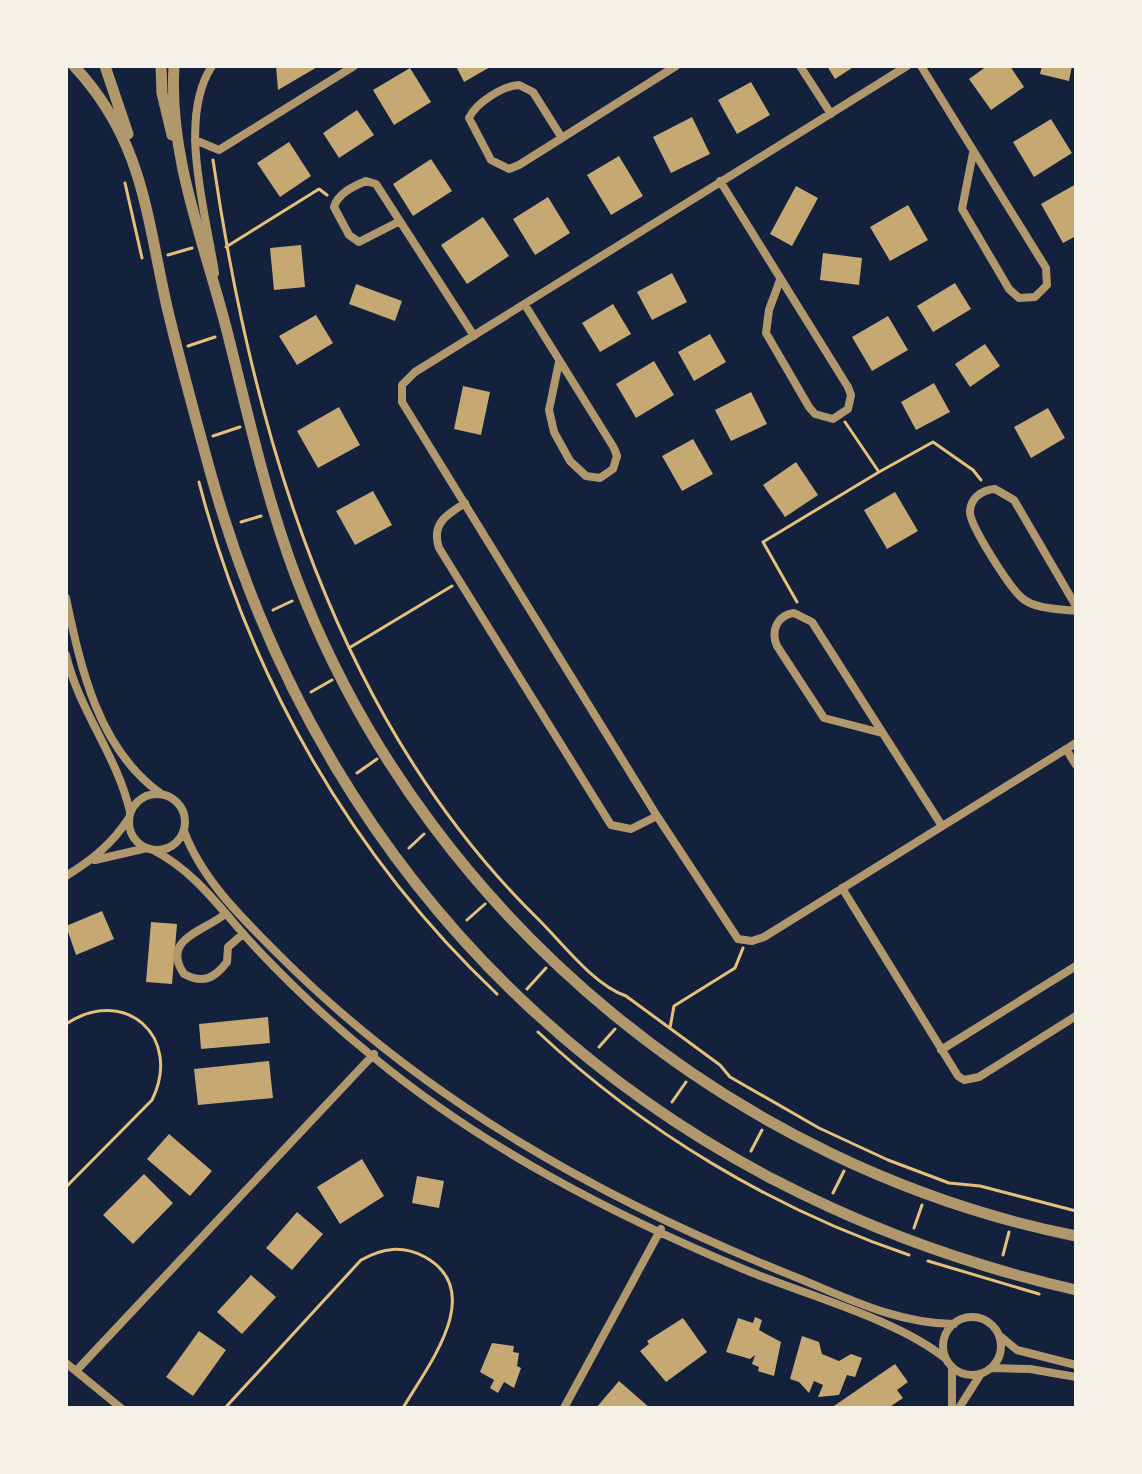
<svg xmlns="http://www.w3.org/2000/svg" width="1142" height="1474" font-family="'Asap Condensed',sans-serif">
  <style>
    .building { fill: #c6a872 }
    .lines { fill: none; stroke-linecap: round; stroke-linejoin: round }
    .path { stroke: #e5c07b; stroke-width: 3 }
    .minor { stroke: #b1986c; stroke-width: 8 }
    .tertiary { stroke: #b1986c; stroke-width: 11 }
  </style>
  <rect width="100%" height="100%" fill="#14213d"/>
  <path class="building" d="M276 66H319L278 90Z
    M456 66H492L464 82Z
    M827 66H855L835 79Z
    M987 66H1010L1024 87 991 110 969 79Z
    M1042 66H1072L1069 81 1040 74Z
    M410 68 431 102 394 125 373 90Z
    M751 82 770 115 737 134 718 100Z
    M357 110 374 135 339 158 323 133Z
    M692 117 710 154 671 173 653 137Z
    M1051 119 1072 153 1034 177 1013 142Z
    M289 142 311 176 280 197 257 163Z
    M619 156 643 196 611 215 587 175Z
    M431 159 452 191 413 216 393 184Z
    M1076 184V236L1063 243 1041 204Z
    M796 186 818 198 792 246 770 234Z
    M548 197 570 233 535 255 513 219Z
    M908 205 928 240 890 261 870 227Z
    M483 217 509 256 467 284 441 245Z
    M301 245 305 287 274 290 270 248Z
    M823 253 862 258 859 285 820 280Z
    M672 273 687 302 652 320 637 292Z
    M955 283 971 309 933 332 917 306Z
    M356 284 402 301 395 321 349 304Z
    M613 304 631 334 600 352 582 323Z
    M316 315 333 343 297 365 279 336Z
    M888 316 908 350 872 371 852 337Z
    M710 334 726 362 694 381 678 352Z
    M985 344 1000 366 970 387 955 364Z
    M654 361 674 395 636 418 616 384Z
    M934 383 950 412 916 430 901 402Z
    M463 386 490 392 481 435 454 429Z
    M751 392 767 424 731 441 715 410Z
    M339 407 360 445 318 468 297 431Z
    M1048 408 1065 438 1031 458 1014 427Z
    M693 439 713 474 682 491 662 456Z
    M796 462 818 495 785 517 763 485Z
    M373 491 392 525 355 545 336 511Z
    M895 492 918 531 887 549 864 510Z
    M102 911 114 939 76 955 66 926Z
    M151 922 177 924 172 984 146 982Z
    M268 1017 270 1043 201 1049 199 1024Z
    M269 1061 273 1098 198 1105 194 1069Z
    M169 1134 212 1171 190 1196 147 1159Z
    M362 1159 384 1196 340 1224 317 1187Z
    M144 1174 173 1203 133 1244 103 1215Z
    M417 1176 444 1181 439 1208 412 1203Z
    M297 1212 323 1234 292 1270 266 1248Z
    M251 1275 276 1297 242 1334 217 1312Z
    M755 1317 762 1320 759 1330 781 1342 774 1376 758 1371 759 1367 752 1364 755 1355 750 1359 726 1352 738 1318 753 1323Z
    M683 1318 707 1352 666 1382 640 1351 649 1344 647 1341Z
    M199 1331 226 1350 193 1396 166 1377Z
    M802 1336 819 1342 822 1354 839 1361 851 1354 862 1358 855 1377 847 1375 839 1395 818 1397 823 1385 814 1381 809 1393 799 1382 790 1379Z
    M492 1343 514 1346 513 1352 519 1353 517 1366 521 1368 514 1388 504 1382 498 1393 490 1388 494 1380 480 1372Z
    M895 1364 908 1382 897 1390 903 1398 888 1408H831Z
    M619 1381 650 1408H596Z"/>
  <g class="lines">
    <path class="path" d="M213 160C253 434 336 722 540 921 564 945 594 985 626 996L720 1065 730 1077 819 1128 888 1160 949 1183 980 1186 1076 1211
      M125 183 142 258
      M226 247 319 189 327 195
      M168 255 192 248
      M188 346 215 337
      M845 422 879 472 933 442 973 470 981 480
      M213 436 240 427
      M199 482C249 676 351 856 497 994
      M241 522 261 516
      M797 602 763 542 879 472
      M273 610 292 601
      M349 648 452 586
      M311 692 332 680
      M357 773 377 759
      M409 848 424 834
      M467 920 485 904
      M527 989 546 968
      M66 1024C125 985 183 1037 152 1100L66 1187
      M670 1028 674 1006 735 968 743 948
      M538 1032C643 1131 773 1209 909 1255
      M599 1047 615 1029
      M672 1102 686 1082
      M751 1151 762 1130
      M833 1193 844 1171
      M914 1228 922 1205
      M1003 1255 1009 1232
      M928 1261 1039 1294
      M225 1408 361 1260C383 1248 402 1245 425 1257 488 1292 426 1368 403 1408"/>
    <path class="minor" d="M212 66C177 119 206 213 215 273
      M800 66 831 114
      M907 66 415 372 402 385V402L657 816 738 939 752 941 764 937 1076 743
      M921 66 1046 268 1047 285 1035 297 1019 298 1009 289 962 209 973 153
      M562 138 533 92 519 85C502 86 476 103 469 118L491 160 509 169 519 165 676 66
      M195 140 219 150 354 66
      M720 181 848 387 851 395 848 409 833 419 815 414 809 407 766 333 769 310 780 280
      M400 221 359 242 349 235 334 207C338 193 354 186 366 181L376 184 474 336
      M525 305 614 448 617 456 613 469 600 478 586 476 570 461 554 432 549 410 559 362
      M465 503C446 515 431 524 439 548L611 825 631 829 657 816
      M66 598C81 669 98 748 160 793
      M1076 606 1014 500 995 489C982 490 970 498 970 512 970 526 1010 588 1022 598 1034 609 1060 609 1076 611
      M66 655C79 711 118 757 130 812
      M882 733 824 718 777 646C770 630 778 615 794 613L812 622 942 826
      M1066 749 1076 765
      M129 822a28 28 0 1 1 56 0a28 28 0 1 1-56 0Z
      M184 831C202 880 243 919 279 955 425 1101 602 1200 793 1276 845 1297 897 1324 954 1324
      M153 850C197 872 224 914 257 949 293 987 331 1023 372 1056 483 1148 615 1216 748 1271 806 1295 899 1320 946 1359
      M95 860 147 848
      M66 876C92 860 112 844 129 818
      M842 888 958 1076 964 1080 979 1077 1076 1016
      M225 914C205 931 160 939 184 974 203 984 214 979 227 962L228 947 243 934
      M941 1050 1076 966
      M943 1346a29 29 0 1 1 58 0a29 29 0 1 1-58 0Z
      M1000 1336 1017 1350 1076 1365
      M66 1363 121 1408
      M952 1367V1408
      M992 1368 1030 1369 1076 1377
      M76 1371 374 1054
      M564 1408 661 1229
      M959 1408 980 1375"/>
    <path class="tertiary" d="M74 66C143 140 146 214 167 307 180 362 195 416 210 471 328 898 646 1192 1076 1290
      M105 66 128 134
      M161 66 162 93 172 135
      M174 66C168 159 207 249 229 339 251 427 270 515 305 600 436 922 736 1168 1076 1236"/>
  </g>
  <rect width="1142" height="1474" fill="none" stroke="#f6f1e7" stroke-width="136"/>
</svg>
